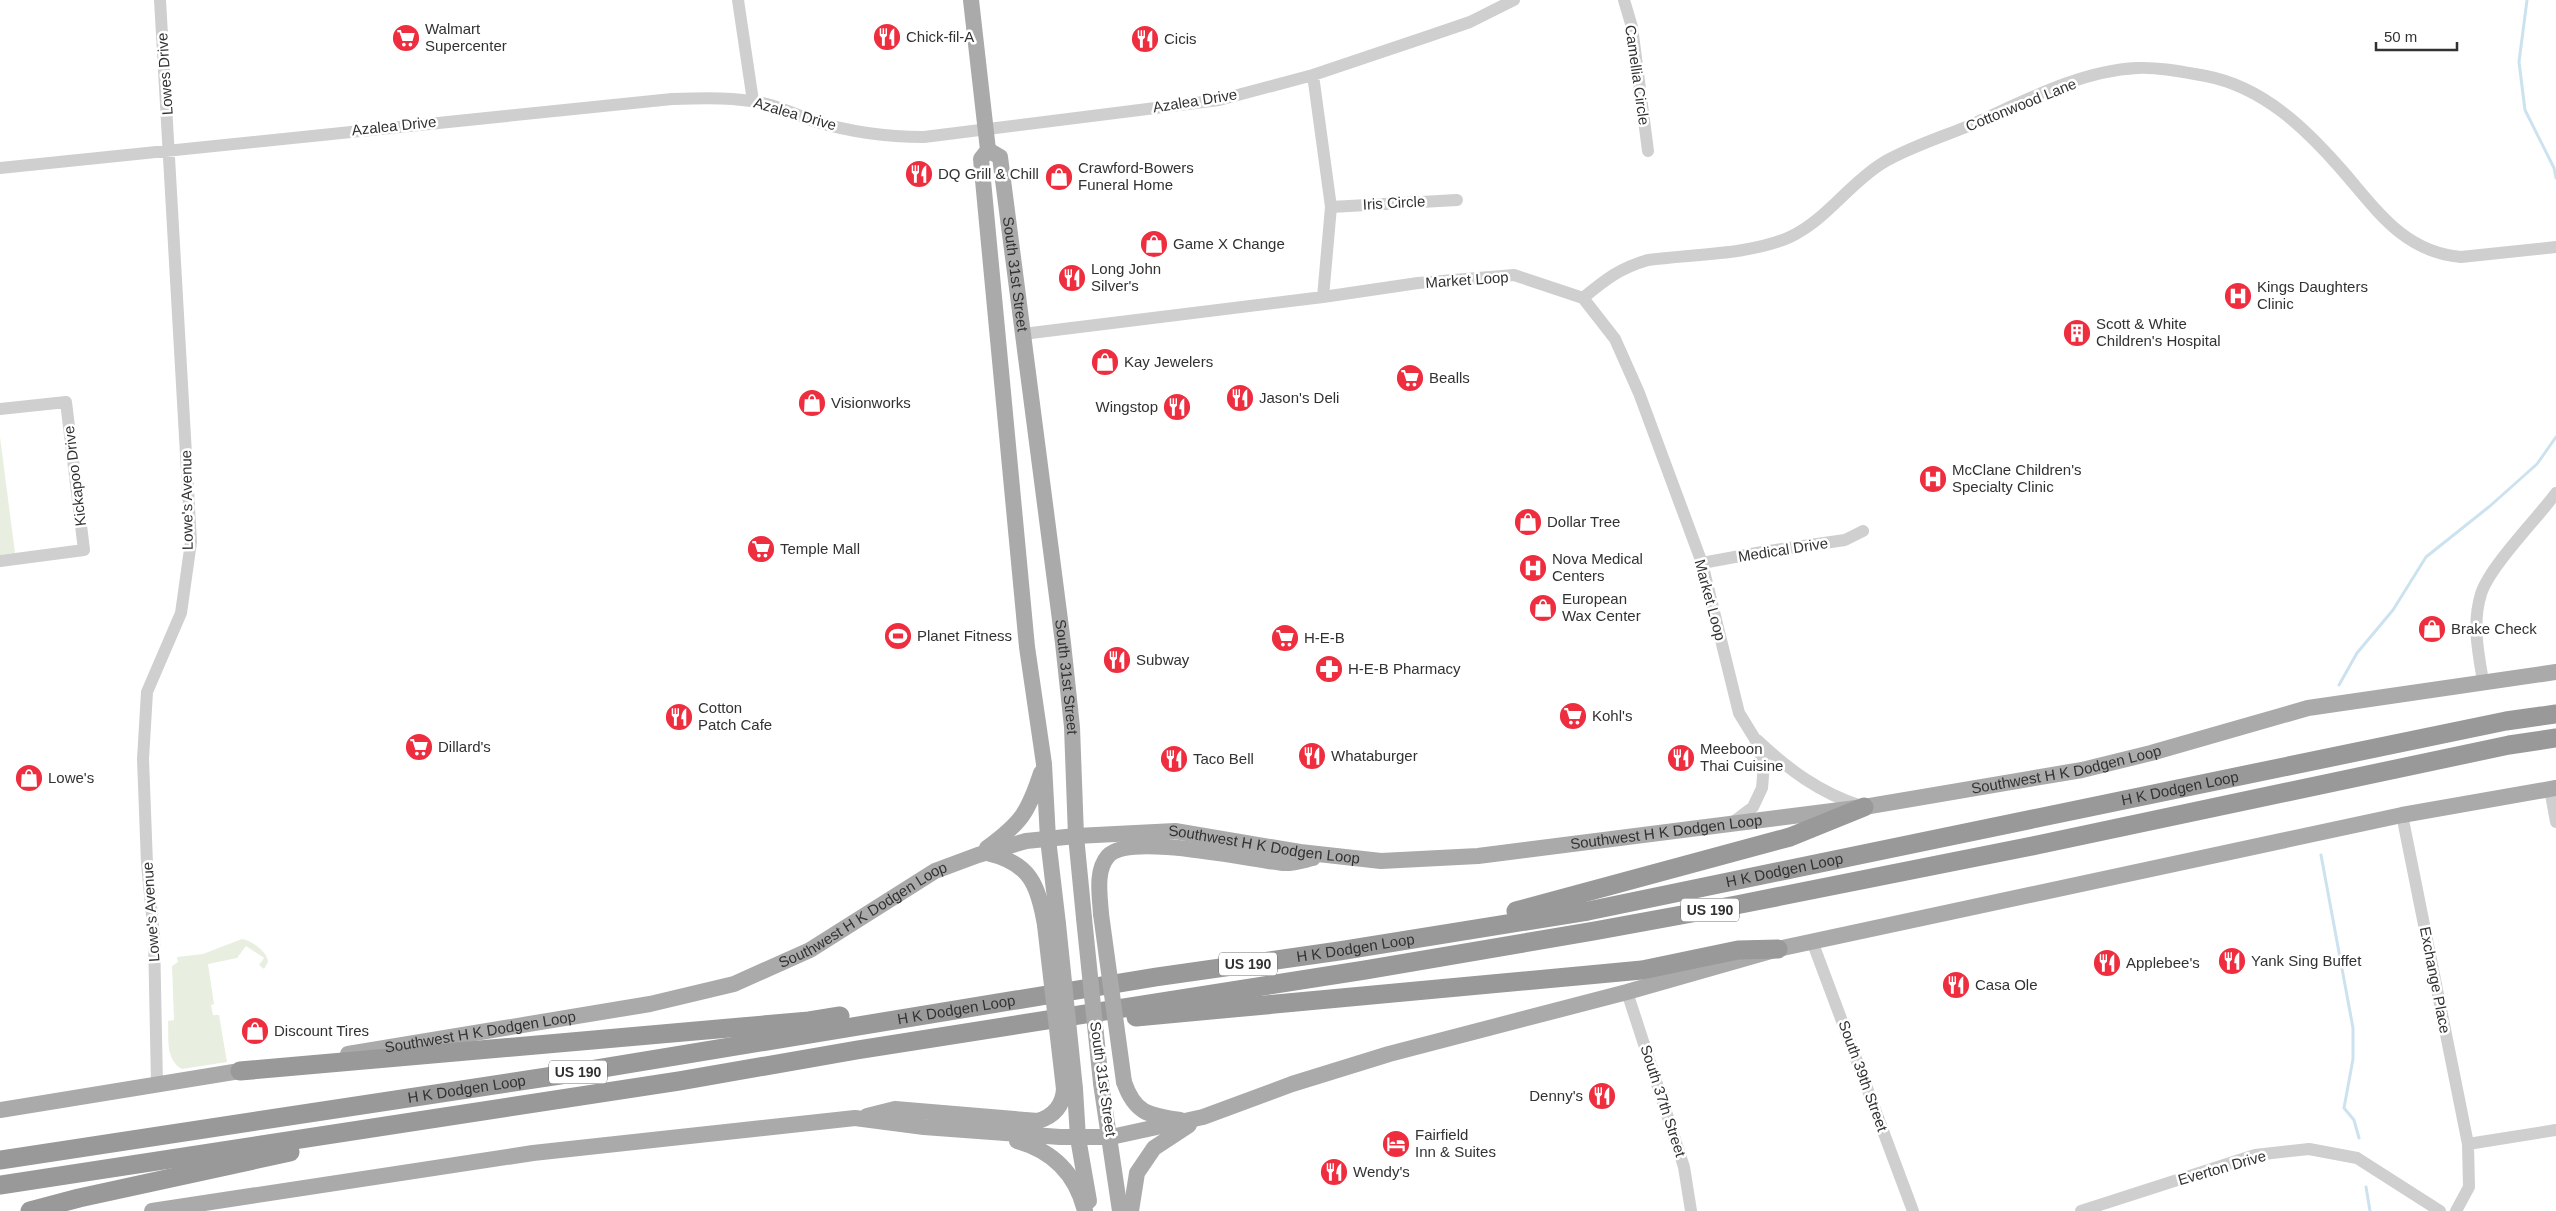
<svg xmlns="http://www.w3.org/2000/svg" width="2556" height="1211" font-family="Helvetica,sans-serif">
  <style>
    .green { fill: #e8efe0 }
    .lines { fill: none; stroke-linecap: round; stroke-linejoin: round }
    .stream { stroke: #cce2ef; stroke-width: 3 }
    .minor { stroke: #cfcfcf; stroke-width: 12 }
    .major { stroke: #aaa; stroke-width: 16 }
    .highway { stroke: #999; stroke-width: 19 }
    .major-bridge { stroke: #aaa; stroke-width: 16 }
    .labels { text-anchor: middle; stroke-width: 5; stroke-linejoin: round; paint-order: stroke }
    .shield { fill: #fff; stroke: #707070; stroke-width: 1 }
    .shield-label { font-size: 14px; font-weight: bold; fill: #323232 }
    .poi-label { font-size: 15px; fill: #323232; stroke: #fff; text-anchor: start }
    .street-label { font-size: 15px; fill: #323232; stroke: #fff }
  </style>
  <rect width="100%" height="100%" fill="#fff"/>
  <path class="green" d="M0 437 15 553 0 555Z
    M242 939C251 940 268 952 268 962L264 969 259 965 264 958 246 946 237 958 208 964 214 1004 211 1005 213 1015H219L227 1062 182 1069C165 1060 169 1037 168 1021L174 1020 172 966 178 962 177 957 203 954Z"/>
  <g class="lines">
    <path class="stream" d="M2527 0 2519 62 2525 110 2554 168 2556 178
      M2339 685 2357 653 2393 610 2426 557 2490 506 2537 464 2556 437
      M2321 855 2353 1028V1059L2344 1108 2354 1120 2359 1138
      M2366 1187 2370 1211"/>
    <path class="minor" d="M738 0 753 101
      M1624 0 1632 27 1648 151
      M1313 75 1331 207 1323 297
      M0 168 672 99C705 98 736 97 767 104 783 108 799 116 814 121 850 132 887 137 924 137L1219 100 1313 75 1429 36 1470 22 1514 0
      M1331 207 1457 200
      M1583 298C1606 279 1620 268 1648 260 1692 254 1750 255 1790 237 1826 220 1848 185 1881 164 1905 149 1939 138 1966 127 2019 104 2077 71 2137 68 2160 67 2183 72 2206 76 2263 87 2305 128 2341 169 2377 210 2403 252 2461 257L2556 247
      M1023 334 1323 297 1418 283 1514 275 1583 298 1615 339 1639 393 1702 563 1739 713 1755 739 1764 764 1762 788 1753 807 1732 823
      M0 409 66 402 84 550 0 561
      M1702 563 1762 552 1845 540 1863 531
      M2483 681C2478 652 2472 623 2481 594 2490 566 2537 519 2556 493
      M1757 740C1789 770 1820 793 1861 806
      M2550 789 2556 822
      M2402 815 2468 1144 2469 1187 2456 1211
      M1812 941 1913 1211
      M1627 992 1684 1167 1691 1211
      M157 1084 154 936 147 864 143 759 147 692 181 613 191 542 160 0
      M2468 1144 2556 1130
      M2081 1211 2255 1155 2309 1149 2357 1158 2440 1211"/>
    <g class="major">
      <path d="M971 0 988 150 981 159 1027 647 1044 764 1048 839 1058 924"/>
      <path id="s1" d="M988 150 1000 157 1063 643 1072 727 1076 836 1084 918"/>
      <path d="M987 848C1021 823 1028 813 1041 773"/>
      <path d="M987 853C1030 863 1038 884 1045 925"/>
      <path d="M1101 914C1100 896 1095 871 1108 856 1129 832 1251 860 1283 863 1293 864 1304 860 1313 858"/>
      <path id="s2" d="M348 1054 650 1004 734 984 810 950 935 871 978 855 1026 841 1076 836 1175 831 1300 852 1381 861 1478 856 1864 807 2082 770 2151 753 2308 708 2556 672"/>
      <path d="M1124 1082C1135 1114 1149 1115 1180 1120"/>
      <path d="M1101 1083 1120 1211"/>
      <path d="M1075 1089 1078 1138 1089 1201"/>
      <path d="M0 1110 252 1069"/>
      <path d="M867 1116 895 1109 1038 1121C1054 1116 1063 1106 1064 1089"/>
      <path d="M1017 1141C1053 1151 1076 1174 1085 1211"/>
      <path d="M152 1211 533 1153 855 1118 924 1127 1060 1137H1111L1203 1117 1292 1084 1389 1054 1627 992 1778 949 2402 815 2556 788"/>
      <path d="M1131 1211 1137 1173 1154 1148 1189 1125"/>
    </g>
    <g class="highway">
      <path d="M1516 911 1790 837 1864 807"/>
      <path d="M1136 1017 1642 970 1738 950 1778 949"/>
      <path d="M240 1071 809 1021 840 1016"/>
      <path id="s3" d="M0 1160 560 1075 1156 977 1339 951 1588 911 2506 721 2556 714"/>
      <path d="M0 1185 679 1081 857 1050 1365 970 1594 931 1736 905 2037 845 2509 745 2556 738"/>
      <path d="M30 1211 79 1198 290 1152"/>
    </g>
    <path class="major-bridge" d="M1101 914 1124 1082
      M1084 918 1101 1083
      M1058 924 1075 1089
      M1045 925 1064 1089"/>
  </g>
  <defs>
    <symbol id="restaurant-disc" viewBox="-11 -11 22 22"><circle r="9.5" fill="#ee2e3f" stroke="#fff"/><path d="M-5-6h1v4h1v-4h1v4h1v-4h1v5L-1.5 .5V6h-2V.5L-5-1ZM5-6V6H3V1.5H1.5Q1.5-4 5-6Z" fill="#fff"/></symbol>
    <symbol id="supermarket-disc" viewBox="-11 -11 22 22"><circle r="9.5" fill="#ee2e3f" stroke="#fff"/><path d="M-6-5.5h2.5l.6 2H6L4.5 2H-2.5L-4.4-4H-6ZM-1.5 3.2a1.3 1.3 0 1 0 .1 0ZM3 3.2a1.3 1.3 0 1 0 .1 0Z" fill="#fff"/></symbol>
    <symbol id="shop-disc" viewBox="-11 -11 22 22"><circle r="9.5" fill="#ee2e3f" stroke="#fff"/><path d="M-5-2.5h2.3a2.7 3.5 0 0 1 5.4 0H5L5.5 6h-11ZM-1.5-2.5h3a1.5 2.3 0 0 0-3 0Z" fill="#fff"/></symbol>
    <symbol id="hospital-disc" viewBox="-11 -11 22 22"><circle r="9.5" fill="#ee2e3f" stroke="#fff"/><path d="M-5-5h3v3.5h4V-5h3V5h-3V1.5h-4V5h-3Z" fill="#fff"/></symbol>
    <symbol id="building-disc" viewBox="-11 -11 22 22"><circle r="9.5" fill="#ee2e3f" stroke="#fff"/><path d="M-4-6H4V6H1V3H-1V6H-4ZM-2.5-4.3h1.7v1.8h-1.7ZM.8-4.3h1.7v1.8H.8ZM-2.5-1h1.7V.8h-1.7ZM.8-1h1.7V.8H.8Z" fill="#fff"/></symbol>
    <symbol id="stadium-disc" viewBox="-11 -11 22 22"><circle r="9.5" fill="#ee2e3f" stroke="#fff"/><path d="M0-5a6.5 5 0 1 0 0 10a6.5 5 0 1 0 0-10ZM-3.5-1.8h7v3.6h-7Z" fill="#fff"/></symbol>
    <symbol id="pharmacy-disc" viewBox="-11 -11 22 22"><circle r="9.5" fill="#ee2e3f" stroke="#fff"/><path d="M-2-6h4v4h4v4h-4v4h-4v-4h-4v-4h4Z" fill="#fff"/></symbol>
    <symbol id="hotel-disc" viewBox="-11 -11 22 22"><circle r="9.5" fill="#ee2e3f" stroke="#fff"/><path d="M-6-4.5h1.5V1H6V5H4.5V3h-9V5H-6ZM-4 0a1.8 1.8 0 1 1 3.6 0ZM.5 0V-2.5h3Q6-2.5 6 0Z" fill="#fff"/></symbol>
  </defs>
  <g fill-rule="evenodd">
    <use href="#restaurant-disc" x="871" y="21" width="32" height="32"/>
    <use href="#supermarket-disc" x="390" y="22" width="32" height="32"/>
    <use href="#restaurant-disc" x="1129" y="23" width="32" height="32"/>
    <use href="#restaurant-disc" x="903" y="158" width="32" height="32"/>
    <use href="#shop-disc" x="1043" y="161" width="32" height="32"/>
    <use href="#shop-disc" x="1138" y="228" width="32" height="32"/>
    <use href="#restaurant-disc" x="1056" y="262" width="32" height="32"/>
    <use href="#hospital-disc" x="2222" y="280" width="32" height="32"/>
    <use href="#building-disc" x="2061" y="317" width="32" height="32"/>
    <use href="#shop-disc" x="1089" y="346" width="32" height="32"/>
    <use href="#supermarket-disc" x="1394" y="362" width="32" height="32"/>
    <use href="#restaurant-disc" x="1224" y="382" width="32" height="32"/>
    <use href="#shop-disc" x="796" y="387" width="32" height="32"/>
    <use href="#restaurant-disc" x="1161" y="391" width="32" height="32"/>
    <use href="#hospital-disc" x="1917" y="463" width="32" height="32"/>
    <use href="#shop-disc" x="1512" y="506" width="32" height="32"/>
    <use href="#supermarket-disc" x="745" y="533" width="32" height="32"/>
    <use href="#hospital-disc" x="1517" y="552" width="32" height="32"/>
    <use href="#shop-disc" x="1527" y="592" width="32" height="32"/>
    <use href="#shop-disc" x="2416" y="613" width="32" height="32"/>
    <use href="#stadium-disc" x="882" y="620" width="32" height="32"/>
    <use href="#supermarket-disc" x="1269" y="622" width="32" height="32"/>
    <use href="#restaurant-disc" x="1101" y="644" width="32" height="32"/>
    <use href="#pharmacy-disc" x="1313" y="653" width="32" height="32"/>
    <use href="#supermarket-disc" x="1557" y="700" width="32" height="32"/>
    <use href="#restaurant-disc" x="663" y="701" width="32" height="32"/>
    <use href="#supermarket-disc" x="403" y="731" width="32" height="32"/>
    <use href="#restaurant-disc" x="1296" y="740" width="32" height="32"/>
    <use href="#restaurant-disc" x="1665" y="742" width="32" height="32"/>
    <use href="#restaurant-disc" x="1158" y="743" width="32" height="32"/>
    <use href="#shop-disc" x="13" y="762" width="32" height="32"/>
    <use href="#restaurant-disc" x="2216" y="945" width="32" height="32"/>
    <use href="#restaurant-disc" x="2091" y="947" width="32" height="32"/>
    <use href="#restaurant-disc" x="1940" y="969" width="32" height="32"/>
    <use href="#shop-disc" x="239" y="1015" width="32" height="32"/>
    <use href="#restaurant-disc" x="1586" y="1080" width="32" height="32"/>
    <use href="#hotel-disc" x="1380" y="1128" width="32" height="32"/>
    <use href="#restaurant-disc" x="1318" y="1156" width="32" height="32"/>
  </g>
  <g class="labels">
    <g class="shield">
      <rect x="1681" y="898.5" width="58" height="23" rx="4"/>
      <rect x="1219" y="952.5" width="58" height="23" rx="4"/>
      <rect x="549" y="1060.5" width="58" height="23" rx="4"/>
    </g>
    <g class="shield-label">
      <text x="1710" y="915">US 190</text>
      <text x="1248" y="969">US 190</text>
      <text x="578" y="1077">US 190</text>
    </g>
    <g class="poi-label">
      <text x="425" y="34">Walmart<tspan x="425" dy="17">Supercenter</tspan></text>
      <text x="906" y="42">Chick-fil-A</text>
      <text x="1164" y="44">Cicis</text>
      <text x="1078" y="173">Crawford-Bowers<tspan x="1078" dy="17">Funeral Home</tspan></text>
      <text x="938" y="179">DQ Grill &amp; Chill</text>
      <text x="1173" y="249">Game X Change</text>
      <text x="1091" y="274">Long John<tspan x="1091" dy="17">Silver's</tspan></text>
      <text x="2257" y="292">Kings Daughters<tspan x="2257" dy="17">Clinic</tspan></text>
      <text x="2096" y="329">Scott &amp; White<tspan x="2096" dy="17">Children's Hospital</tspan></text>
      <text x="1124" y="367">Kay Jewelers</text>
      <text x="1429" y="383">Bealls</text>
      <text x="1259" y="403">Jason's Deli</text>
      <text x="831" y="408">Visionworks</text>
      <text x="1158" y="412" text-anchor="end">Wingstop</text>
      <text x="1952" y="475">McClane Children's<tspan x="1952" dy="17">Specialty Clinic</tspan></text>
      <text x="1547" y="527">Dollar Tree</text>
      <text x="780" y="554">Temple Mall</text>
      <text x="1552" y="564">Nova Medical<tspan x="1552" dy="17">Centers</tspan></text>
      <text x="1562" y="604">European<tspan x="1562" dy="17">Wax Center</tspan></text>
      <text x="2451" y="634">Brake Check</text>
      <text x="917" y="641">Planet Fitness</text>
      <text x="1304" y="643">H-E-B</text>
      <text x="1136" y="665">Subway</text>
      <text x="1348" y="674">H-E-B Pharmacy</text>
      <text x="698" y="713">Cotton<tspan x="698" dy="17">Patch Cafe</tspan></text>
      <text x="1592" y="721">Kohl's</text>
      <text x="438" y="752">Dillard's</text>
      <text x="1700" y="754">Meeboon<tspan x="1700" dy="17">Thai Cuisine</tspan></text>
      <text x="1331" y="761">Whataburger</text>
      <text x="1193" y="764">Taco Bell</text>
      <text x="48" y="783">Lowe's</text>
      <text x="2251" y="966">Yank Sing Buffet</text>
      <text x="2126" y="968">Applebee's</text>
      <text x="1975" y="990">Casa Ole</text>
      <text x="274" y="1036">Discount Tires</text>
      <text x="1583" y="1101" text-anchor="end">Denny's</text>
      <text x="1415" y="1140">Fairfield<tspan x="1415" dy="17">Inn &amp; Suites</tspan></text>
      <text x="1353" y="1177">Wendy's</text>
    </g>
    <g class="street-label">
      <text transform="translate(165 74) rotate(-94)" y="5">Lowes Drive</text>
      <text transform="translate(1637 75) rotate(82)" y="5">Camellia Circle</text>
      <text transform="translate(1195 101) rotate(-9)" y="5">Azalea Drive</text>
      <text transform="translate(2021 105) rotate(-22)" y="5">Cottonwood Lane</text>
      <text transform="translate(795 114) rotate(16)" y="5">Azalea Drive</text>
      <text transform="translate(394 126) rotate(-6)" y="5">Azalea Drive</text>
      <text transform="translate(1394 203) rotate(-3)" y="5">Iris Circle</text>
      <text dy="5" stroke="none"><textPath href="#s1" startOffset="132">South 31st Street</textPath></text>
      <text transform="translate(1467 280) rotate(-4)" y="5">Market Loop</text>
      <text transform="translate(75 476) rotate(-97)" y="5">Kickapoo Drive</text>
      <text transform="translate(187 500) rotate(-91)" y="5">Lowe's Avenue</text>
      <text transform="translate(1783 550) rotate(-9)" y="5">Medical Drive</text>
      <text transform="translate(1710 600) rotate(75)" y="5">Market Loop</text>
      <text dy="5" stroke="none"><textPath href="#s1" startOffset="538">South 31st Street</textPath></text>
      <text dy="5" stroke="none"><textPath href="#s2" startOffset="1769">Southwest H K Dodgen Loop</textPath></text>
      <text dy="5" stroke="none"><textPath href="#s3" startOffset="2212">H K Dodgen Loop</textPath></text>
      <text dy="5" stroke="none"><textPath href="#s2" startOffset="1364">Southwest H K Dodgen Loop</textPath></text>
      <text dy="5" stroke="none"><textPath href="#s2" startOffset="959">Southwest H K Dodgen Loop</textPath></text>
      <text dy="5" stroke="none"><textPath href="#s3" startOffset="1808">H K Dodgen Loop</textPath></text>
      <text transform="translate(151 912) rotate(-94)" y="5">Lowe's Avenue</text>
      <text dy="5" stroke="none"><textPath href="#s2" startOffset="539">Southwest H K Dodgen Loop</textPath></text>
      <text dy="5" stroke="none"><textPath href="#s3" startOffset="1372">H K Dodgen Loop</textPath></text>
      <text transform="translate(2435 980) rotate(79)" y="5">Exchange Place</text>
      <text dy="5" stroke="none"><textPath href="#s3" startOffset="968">H K Dodgen Loop</textPath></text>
      <text dy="5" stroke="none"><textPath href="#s2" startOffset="134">Southwest H K Dodgen Loop</textPath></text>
      <text transform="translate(1863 1076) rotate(70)" y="5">South 39th Street</text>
      <text transform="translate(1103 1079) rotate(82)" y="5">South 31st Street</text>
      <text dy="5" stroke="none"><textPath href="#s3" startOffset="472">H K Dodgen Loop</textPath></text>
      <text transform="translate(1663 1101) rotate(72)" y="5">South 37th Street</text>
      <text transform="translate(2222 1168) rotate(-16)" y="5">Everton Drive</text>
    </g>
  </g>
  <path d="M2376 42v8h81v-8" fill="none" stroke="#323232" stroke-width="2.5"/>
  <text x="2384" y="42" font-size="15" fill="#323232" stroke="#ffffff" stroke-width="4" paint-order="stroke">50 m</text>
</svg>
